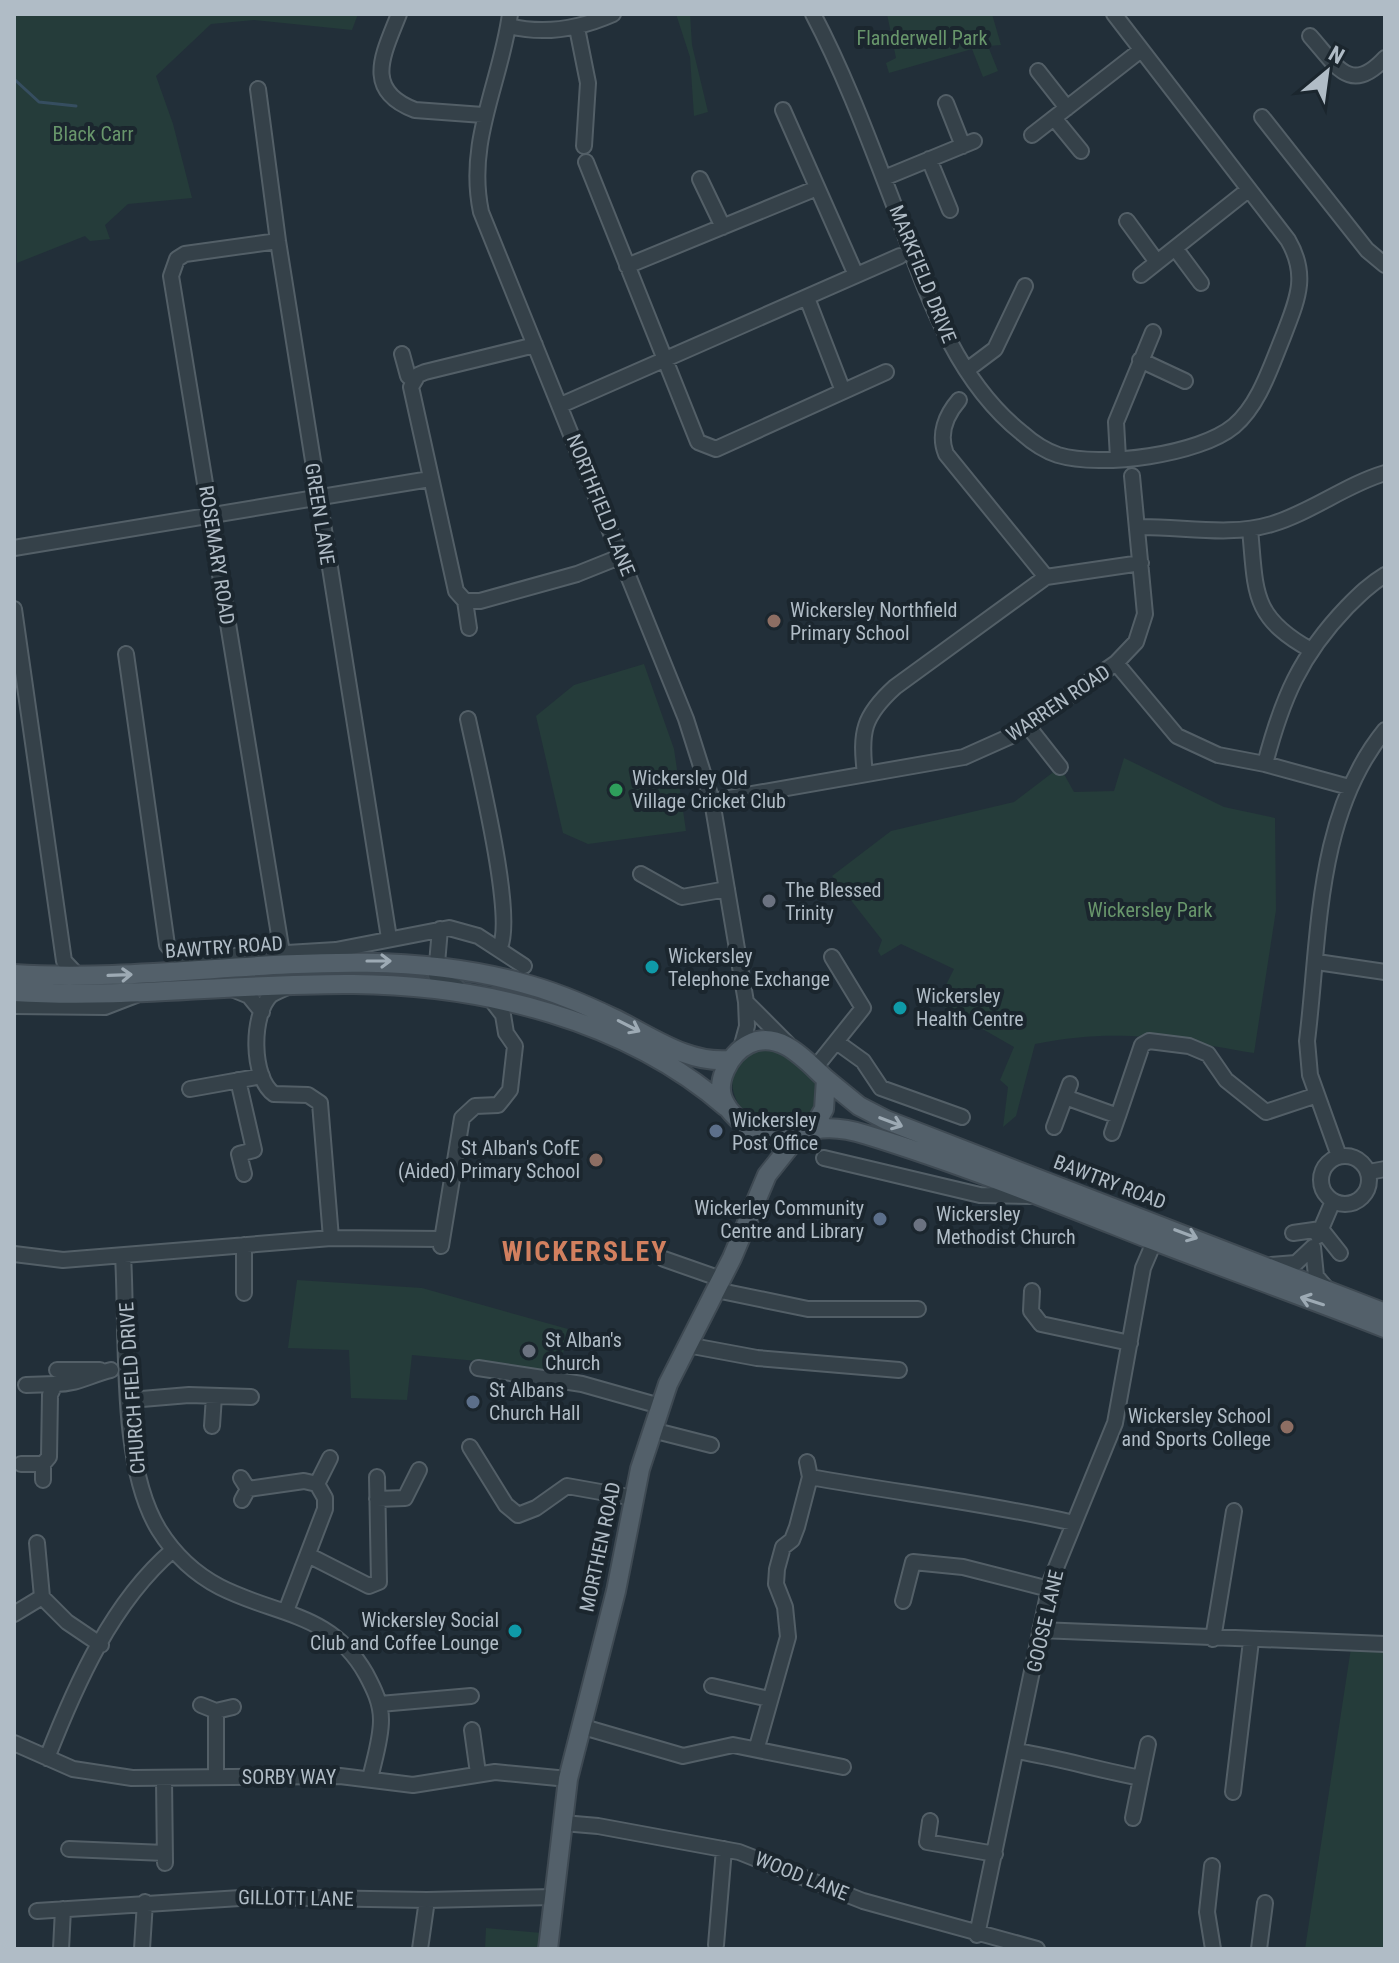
<svg xmlns="http://www.w3.org/2000/svg" width="1399" height="1963" font-family="'Roboto Condensed',sans-serif">
  <style>
    .green { fill: #253c3a }
    .lines { fill: none; stroke-linecap: round; stroke-linejoin: round }
    .stream { stroke: #364e60; stroke-width: 3 }
    .minor-casing { stroke: #535f67; stroke-width: 18 }
    .major-casing { stroke: #3f4a53; stroke-width: 22 }
    .minor { stroke: #354149; stroke-width: 14 }
    .major { stroke: #53606a; stroke-width: 18 }
    .oneway { stroke: #9daab4 }
    .education-dot { fill: #8d6e63; stroke: #1b262e; stroke-width: 3 }
    .leisure-dot { fill: #2e9e5b; stroke: #1b262e; stroke-width: 3 }
    .worship-dot { fill: #6b7280; stroke: #1b262e; stroke-width: 3 }
    .culture-dot { fill: #0f9aa8; stroke: #1b262e; stroke-width: 3 }
    .service-dot { fill: #5c6f8a; stroke: #1b262e; stroke-width: 3 }
    .labels { text-anchor: middle; stroke-width: 8; stroke-linejoin: round; paint-order: stroke }
    .park-label { font-size: 20px; fill: #68966b; stroke: #1b262e }
    .street-label { font-size: 20px; fill: #b0bcc6; stroke: #1b262e }
    .poi-label { font-size: 20px; fill: #b0bcc6; stroke: #1b262e; text-anchor: start }
    .district-label { font-size: 28px; font-weight: bold; letter-spacing: 2px; fill: #d2805f; stroke: #1b262e }
  </style>
  <rect width="100%" height="100%" fill="#222f39"/>
  <path class="green" d="M14 14H358L352 30 254 20 211 24 156 76 173 124 192 198 128 204 105 225 110 239 90 241 85 236 17 263Z
    M676 14H690L692 45 708 112 694 116 690 57Z
    M887 14H992L1001 45 988 46 998 71 983 77 972 49 889 73 886 63 896 58Z
    M644 664 674 749 686 831 588 844 563 833 536 716 574 685Z
    M1124 758 1224 807 1275 818 1276 910 1254 1053C1171 1039 1119 1027 1035 1044L1016 1116 1003 1127 1008 1087 1000 1080 1014 1047 937 1003 954 969 901 944 881 956 878 951 882 940 832 876 891 831 1014 802 1060 767 1074 792 1114 791Z
    M331 967 430 970 437 981 337 976 158 986V978Z
    M765 1048C793 1055 833 1082 814 1116 810 1122 800 1128 795 1133 787 1133 777 1134 769 1132 764 1130 759 1125 754 1121 723 1097 724 1058 765 1048Z
    M297 1280 422 1288 568 1329 559 1374 477 1361 412 1355 407 1400 351 1398 349 1350 288 1348Z
    M1351 1648 1385 1650V1949H1305Z
    M486 1928 542 1933 540 1949H485Z"/>
  <g class="lines">
    <path class="stream" d="M14 79 39 102 76 106"/>
    <defs>
      <path id="minor" d="M399 14C384 53 362 90 415 110L483 115
        M510 14C501 82 466 141 481 212L686 719 712 801 746 1002 747 1026 741 1048
        M813 14C843 71 866 132 889 192 922 277 948 374 1022 433 1032 442 1046 451 1058 455 1101 468 1199 455 1234 426 1259 405 1271 366 1283 337 1297 300 1309 276 1288 240L1114 14
        M509 26C545 35 579 29 613 14
        M577 28 588 83 584 146
        M1310 36C1336 65 1350 96 1385 58
        M1038 71 1067 108
        M258 89 278 241 389 938
        M946 103 963 146
        M783 110 856 275
        M1262 117 1367 250 1385 265
        M1054 118 1081 151
        M1032 135 1141 50
        M929 159 950 210
        M586 162 698 442 716 449 886 372
        M884 178 974 141
        M700 179 723 227
        M1127 221 1157 262
        M278 241 185 254 177 259 171 276 282 953
        M1175 248 1201 283
        M627 266 817 188
        M1141 275 1248 190
        M807 298 843 391
        M535 345 425 372 418 375 411 387 456 591 465 601H480L577 574 622 556
        M402 354 408 376 413 380
        M1140 360 1185 381
        M967 370 995 349 1025 286
        M959 400C946 415 938 434 946 454L1046 577
        M561 405 900 256
        M1118 458 1116 422 1153 332
        M1137 527C1182 526 1229 537 1272 524 1312 512 1345 485 1385 473
        M1250 529C1256 592 1251 617 1311 650
        M14 548 430 479
        M465 601 469 628
        M14 609 64 961 79 977
        M126 654 167 945 178 957 187 959 336 950 449 928 478 936 524 966
        M1116 663 1177 736 1218 755 1265 764 1349 787
        M468 719C476 759 517 920 499 949
        M1027 725 1060 767
        M1265 764C1282 699 1300 656 1347 607 1359 595 1370 584 1385 575
        M865 774C860 732 863 716 895 687L1046 577 1141 563
        M712 801 964 757 1011 736 1116 663 1136 642 1145 614 1132 476
        M641 874 682 897 727 889
        M440 929 436 975 441 982 457 987
        M1317 962 1385 972
        M288 987C283 989 276 992 271 995 251 1014 251 1078 274 1094L308 1095 320 1103 331 1238
        M232 989 249 996 262 1012
        M746 1002 788 1044
        M14 1006 105 1007 136 995
        M838 1043 863 1061 881 1088 962 1117
        M815 1068 863 1008 832 957
        M238 1080 254 1150 239 1154 244 1174
        M190 1089 262 1076
        M1065 1097 1118 1116 1142 1045 1149 1041 1189 1046 1208 1054 1226 1080 1266 1112 1317 1095
        M1054 1127 1070 1084
        M1112 1133 1118 1116
        M1321 1180a24 24 0 1 1 48 0a24 24 0 1 1-48 0Z
        M1339 1156 1310 1075 1307 1041C1320 936 1315 816 1385 730
        M824 1158 980 1195 1031 1196
        M1369 1172 1385 1169
        M1293 1233 1321 1229 1340 1253
        M1318 1236 1333 1201
        M441 1246 462 1118 475 1106 498 1105 510 1090 515 1046 506 1033 503 1015 490 998
        M14 1254 63 1260 331 1238 442 1239
        M123 1256C128 1335 118 1464 159 1530 174 1554 195 1574 220 1587 277 1616 331 1612 366 1674 374 1689 381 1703 381 1720 381 1740 374 1760 370 1779
        M664 1259 721 1279
        M1271 1265 1296 1263 1313 1247 1316 1276 1327 1289
        M716 1290 808 1309H918
        M1032 1291 1031 1311 1041 1324 1130 1343
        M244 1293V1245
        M687 1345 757 1358 899 1370
        M478 1368 582 1384 660 1406
        M57 1370H100
        M26 1385 55 1384
        M130 1400 189 1395 251 1397
        M212 1426 214 1396
        M652 1430 711 1445
        M470 1447 506 1505 518 1515 536 1508 567 1486 634 1498
        M21 1464H43L49 1457 50 1395 55 1384C79 1384 89 1375 111 1370
        M43 1464V1480
        M810 1477C898 1493 987 1503 1074 1523
        M241 1478 248 1489 242 1500
        M248 1489 304 1481 317 1484
        M377 1499 405 1498 419 1470
        M37 1543 42 1597 67 1622 101 1645
        M308 1555 369 1586 379 1582 377 1477
        M903 1601 913 1562 963 1567 1049 1589
        M286 1611 325 1509V1498L317 1484 330 1458
        M14 1614 42 1597
        M1040 1630 1385 1644
        M1213 1639 1234 1511
        M712 1686 769 1699
        M380 1704 471 1696
        M201 1705 216 1711V1777
        M216 1711 233 1707
        M580 1726 683 1756 733 1745 843 1767
        M472 1730 478 1773
        M14 1743 73 1769 132 1778 340 1776 413 1785 495 1772 568 1779
        M757 1747 788 1637 785 1607 776 1584 777 1569 783 1547 792 1540 797 1527 810 1477 807 1462
        M1016 1751C1059 1758 1099 1770 1141 1778L1133 1818
        M47 1758C76 1684 112 1602 173 1550
        M1141 1778 1148 1744
        M164 1779 165 1863
        M1233 1792 1251 1641
        M930 1821 927 1842 995 1854
        M563 1823 598 1826 739 1852 863 1901 1037 1949
        M69 1849 165 1853
        M1212 1866 1207 1912 1213 1949
        M37 1911 257 1897 427 1900 554 1897
        M977 1935 1051 1580 1115 1423 1143 1268 1158 1233
        M716 1945 724 1849
        M61 1949 63 1909
        M142 1949 145 1902
        M420 1949 427 1900
        M1259 1949 1265 1903"/>
      <path id="major" d="M14 974C184 985 355 937 522 983 553 991 584 1004 613 1018 651 1036 687 1064 730 1060
        M14 992C128 999 240 983 353 984 484 985 626 1020 726 1107
        M826 1079 859 1106 886 1120 1385 1313
        M812 1130 824 1109 826 1079C806 1061 780 1029 749 1044 730 1053 712 1084 726 1105 732 1116 751 1131 762 1137 784 1148 794 1134 814 1130 831 1126 851 1130 867 1135 964 1165 1058 1203 1152 1240 1230 1270 1308 1298 1385 1328
        M548 1949 568 1779 616 1591 640 1469 668 1384 732 1258 767 1175 795 1140"/>
    </defs>
    <use href="#minor" class="minor-casing"/>
    <use href="#major" class="major-casing"/>
    <use href="#minor" class="minor"/>
    <use href="#major" class="major"/>
  </g>
  <defs><path id="oneway-shaft" d="M-6 0H5M1.5-3L5.5 0L1.5 3" fill="none" stroke-width="1.6" stroke-linecap="round" stroke-linejoin="round" transform="scale(2)"/></defs>
  <g class="oneway">
    <use href="#oneway-shaft" transform="translate(379 961)"/>
    <use href="#oneway-shaft" transform="translate(120 975) rotate(-2)"/>
    <use href="#oneway-shaft" transform="translate(629 1026) rotate(27)"/>
    <use href="#oneway-shaft" transform="translate(891 1122) rotate(21)"/>
    <use href="#oneway-shaft" transform="translate(1186 1234) rotate(21)"/>
    <use href="#oneway-shaft" transform="translate(1312 1301) rotate(-162)"/>
  </g>
  <g class="education-dot">
    <circle cx="774" cy="621" r="8"/>
    <circle cx="596" cy="1160" r="8"/>
    <circle cx="1287" cy="1427" r="8"/>
  </g>
  <circle class="leisure-dot" cx="616" cy="790" r="8"/>
  <g class="worship-dot">
    <circle cx="769" cy="901" r="8"/>
    <circle cx="920" cy="1225" r="8"/>
    <circle cx="529" cy="1351" r="8"/>
  </g>
  <g class="culture-dot">
    <circle cx="652" cy="967" r="8"/>
    <circle cx="900" cy="1008" r="8"/>
    <circle cx="515" cy="1631" r="8"/>
  </g>
  <g class="service-dot">
    <circle cx="716" cy="1131" r="8"/>
    <circle cx="880" cy="1219" r="8"/>
    <circle cx="473" cy="1402" r="8"/>
  </g>
  <g class="labels">
    <g class="park-label">
      <text x="922" y="45">Flanderwell Park</text>
      <text x="93" y="141">Black Carr</text>
      <text x="1150" y="917">Wickersley Park</text>
    </g>
    <g class="street-label">
      <text transform="translate(923 274) rotate(68)" y="7">MARKFIELD DRIVE</text>
      <text transform="translate(601 505) rotate(68)" y="7">NORTHFIELD LANE</text>
      <text transform="translate(320 514) rotate(81)" y="7">GREEN LANE</text>
      <text transform="translate(217 555) rotate(81)" y="7">ROSEMARY ROAD</text>
      <text transform="translate(1058 703) rotate(-34)" y="7">WARREN ROAD</text>
      <text transform="translate(224 947) rotate(-4)" y="7">BAWTRY ROAD</text>
      <text transform="translate(1110 1182) rotate(21)" y="7">BAWTRY ROAD</text>
      <text transform="translate(132 1388) rotate(-94)" y="7">CHURCH FIELD DRIVE</text>
      <text transform="translate(600 1547) rotate(-78)" y="7">MORTHEN ROAD</text>
      <text transform="translate(1045 1621) rotate(-77)" y="7">GOOSE LANE</text>
      <text x="289" y="1784">SORBY WAY</text>
      <text transform="translate(802 1876) rotate(22)" y="7">WOOD LANE</text>
      <text transform="translate(296 1898) rotate(1)" y="7">GILLOTT LANE</text>
    </g>
    <g class="poi-label">
      <text x="790" y="617">Wickersley Northfield<tspan x="790" dy="23">Primary School</tspan></text>
      <text x="632" y="785">Wickersley Old<tspan x="632" dy="23">Village Cricket Club</tspan></text>
      <text x="785" y="897">The Blessed<tspan x="785" dy="23">Trinity</tspan></text>
      <text x="668" y="963">Wickersley<tspan x="668" dy="23">Telephone Exchange</tspan></text>
      <text x="916" y="1003">Wickersley<tspan x="916" dy="23">Health Centre</tspan></text>
      <text x="732" y="1127">Wickersley<tspan x="732" dy="23">Post Office</tspan></text>
      <text x="580" y="1155" text-anchor="end">St Alban's CofE<tspan x="580" dy="23">(Aided) Primary School</tspan></text>
      <text x="864" y="1215" text-anchor="end">Wickerley Community<tspan x="864" dy="23">Centre and Library</tspan></text>
      <text x="936" y="1221">Wickersley<tspan x="936" dy="23">Methodist Church</tspan></text>
      <text x="545" y="1347">St Alban's<tspan x="545" dy="23">Church</tspan></text>
      <text x="489" y="1397">St Albans<tspan x="489" dy="23">Church Hall</tspan></text>
      <text x="1271" y="1423" text-anchor="end">Wickersley School<tspan x="1271" dy="23">and Sports College</tspan></text>
      <text x="499" y="1627" text-anchor="end">Wickersley Social<tspan x="499" dy="23">Club and Coffee Lounge</tspan></text>
    </g>
    <g class="district-label">
      <text x="585" y="1261">WICKERSLEY</text>
    </g>
  </g>
  <rect width="1399" height="1963" fill="none" stroke="#b0bcc6" stroke-width="32"/>
  <g transform="translate(1327 72) rotate(29)" stroke="#1b262e" stroke-width="6" paint-order="stroke">
  <path d="M0-6L14 30L0 20L-14 30Z" fill="#b0bcc6"/>
  <text y="-12" font-size="22" font-weight="bold" text-anchor="middle" fill="#b0bcc6">N</text>
  </g>
</svg>
